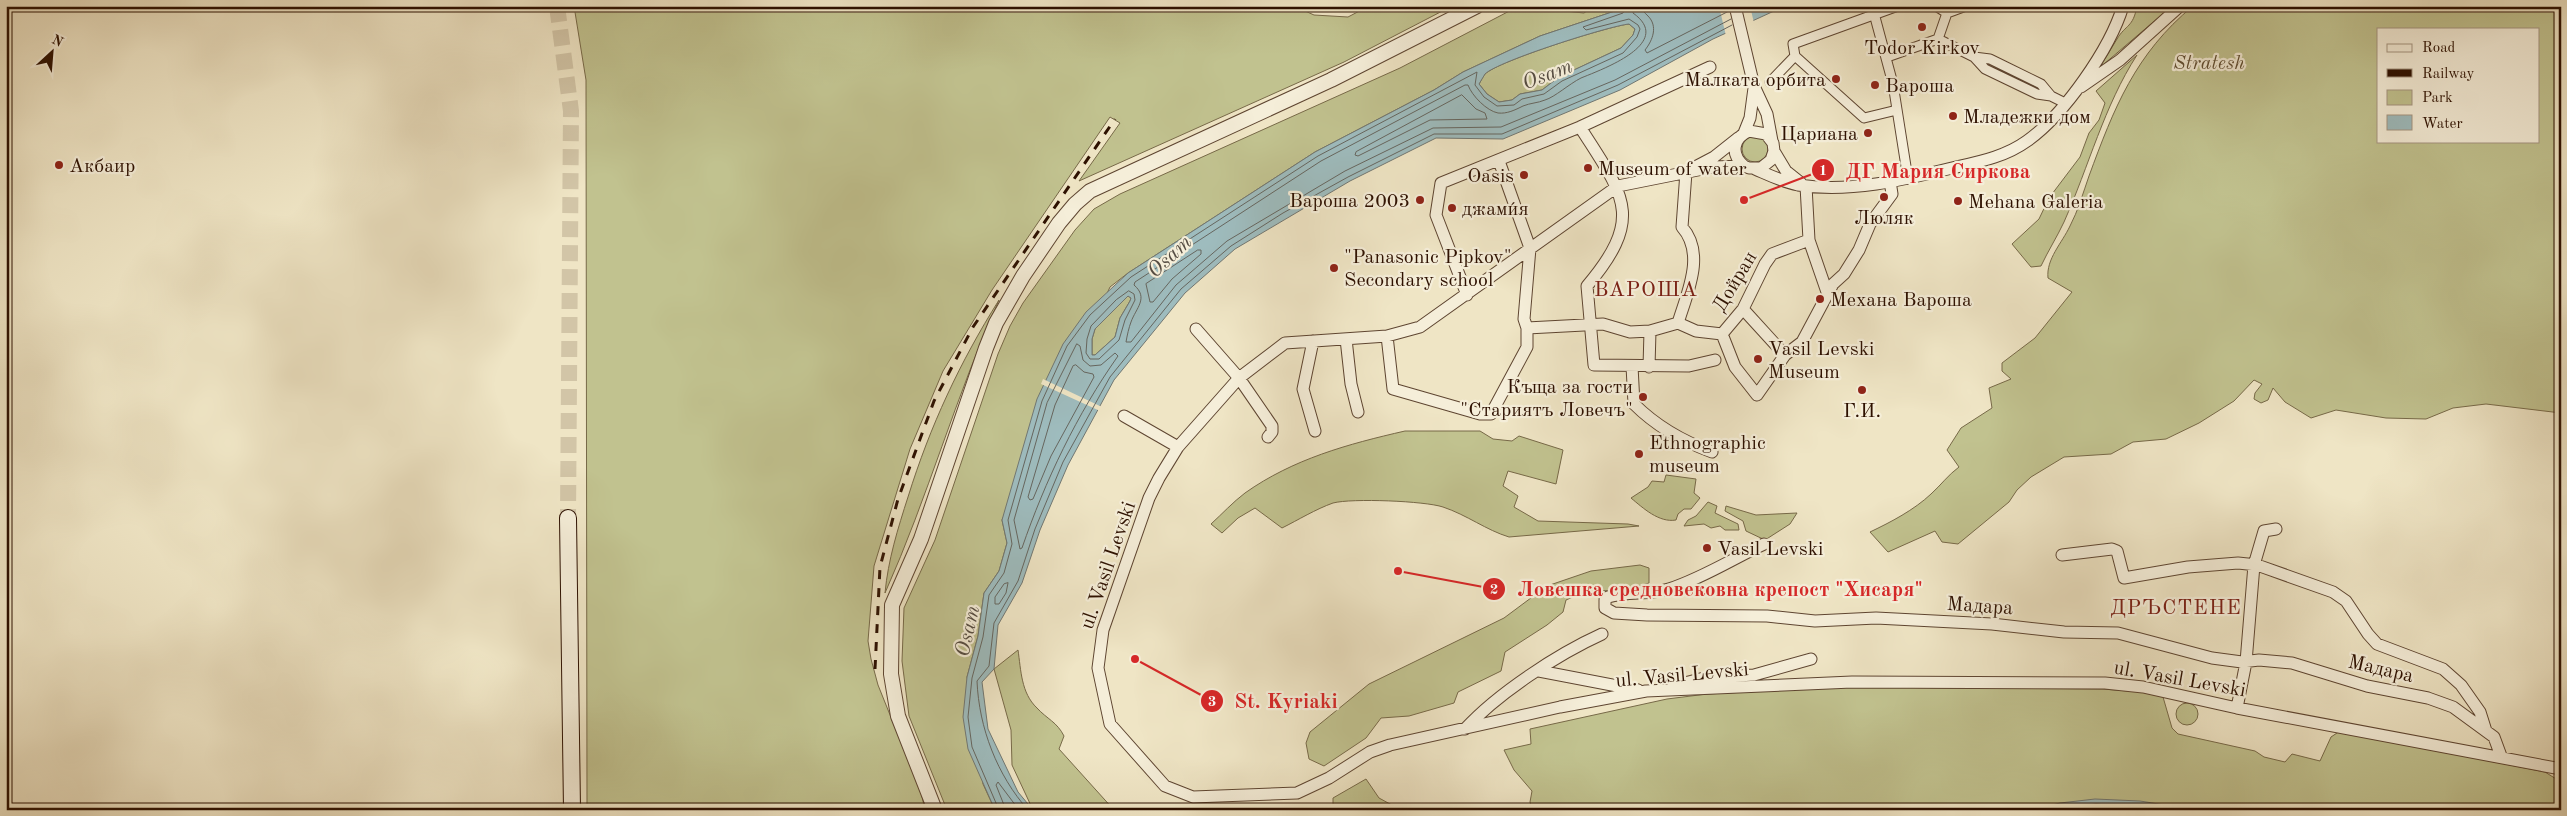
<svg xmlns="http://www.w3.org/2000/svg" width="2567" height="816" font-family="'Old Standard TT',serif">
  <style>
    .green { fill: #c1c28f; stroke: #776948; fill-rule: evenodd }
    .water { fill: #9ebcbe; stroke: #717772; fill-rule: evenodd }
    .pier { fill: #efe5c5 }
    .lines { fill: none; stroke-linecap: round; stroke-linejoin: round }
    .shore { stroke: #66665f; stroke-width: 1 }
    .secondary-tunnel { stroke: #d2c5a7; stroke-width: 16; stroke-dasharray: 16 8; stroke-linecap: butt }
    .pedestrian-casing { stroke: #5e4531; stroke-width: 11 }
    .minor-casing { stroke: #5e4531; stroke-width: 13 }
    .tertiary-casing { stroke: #5e4531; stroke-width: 16 }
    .secondary-casing { stroke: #2d1000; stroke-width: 18 }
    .pedestrian { stroke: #f5eed9; stroke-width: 9 }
    .minor { stroke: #f5eed9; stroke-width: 11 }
    .tertiary { stroke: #f5eed9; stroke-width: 14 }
    .secondary { stroke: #f5eed9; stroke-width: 16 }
    .rail { stroke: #2d1000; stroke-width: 3; stroke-dasharray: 9 9; stroke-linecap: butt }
    .poi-dot { fill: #8f2418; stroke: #f5eed9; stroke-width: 2 }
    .labels { text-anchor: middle; stroke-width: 4.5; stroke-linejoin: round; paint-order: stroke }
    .poi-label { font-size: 20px; fill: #2d1000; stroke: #f5eed9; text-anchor: start }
    .park-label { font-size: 20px; font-style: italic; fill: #614e32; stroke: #f5eed9 }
    .street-label { font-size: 20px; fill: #2d1000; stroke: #f5eed9 }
    .water-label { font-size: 21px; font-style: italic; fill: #554c42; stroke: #f5eed9 }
    .neighbourhood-label { font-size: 21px; letter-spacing: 1px; fill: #7a1f14; stroke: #f5eed9 }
    .leader { fill: none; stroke: #d62828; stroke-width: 2 }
    .callout-dot { fill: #d62828; stroke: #f5eed9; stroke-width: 2 }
    .mark-label { font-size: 15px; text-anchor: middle; font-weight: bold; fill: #fff }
    .callout-label { font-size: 21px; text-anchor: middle; font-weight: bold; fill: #d62828; stroke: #f5eed9; stroke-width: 4.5; stroke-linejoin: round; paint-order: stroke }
  </style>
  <rect width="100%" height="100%" fill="#efe5c5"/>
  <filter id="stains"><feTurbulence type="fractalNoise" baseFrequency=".004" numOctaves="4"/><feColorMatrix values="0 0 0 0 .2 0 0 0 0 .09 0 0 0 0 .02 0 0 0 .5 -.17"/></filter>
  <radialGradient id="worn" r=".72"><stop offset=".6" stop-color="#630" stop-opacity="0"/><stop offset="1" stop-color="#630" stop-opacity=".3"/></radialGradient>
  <path class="green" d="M574 6H1294L1314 15 1348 17 1369 6H1452L1344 62 1079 181 1120 123 1110 117 992 290 943 371 910 449 874 566 868 641 871 659 878 685 921 792 925 810H587L586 80Z
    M1519 6H1552L1555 10 1584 13 1594 6H1630L1540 36 1463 72 1434 90 1315 152 1128 273 1110 287 1002 520 1007 543 999 571 984 593 978 636 967 677 983 784 995 810H947L909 716 902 661 904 608 935 540 998 354 1010 326 1023 303 1075 230 1094 209 1120 194 1400 68Z
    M2137 6H2172L2097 70C2105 60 2110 50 2117 39 2126 24 2133 28 2137 6Z
    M2193 6H2561V413L2486 404 2453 408 2426 419 2386 418 2336 410 2311 418 2285 402 2273 388 2268 400 2261 403 2254 399 2255 393 2262 384 2254 380 2234 401 2199 423 2166 439 2133 442 2111 454 2064 457 2031 477 2017 490 2009 502 1958 544 1942 542 1935 531 1888 552 1870 532C1891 522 1914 510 1931 494 1941 485 1948 475 1959 467L1947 450 1961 428 1992 408 1989 388 2011 379 2002 371V363L2035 338 2072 292 2048 278C2046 259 2062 243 2070 226 2078 211 2083 193 2089 176 2114 108 2135 54 2193 6ZM2378 29H2538V141H2378Z
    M1629 24 1635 29 1633 35 1621 48 1559 77 1542 90 1520 94 1512 100 1499 102 1487 94 1479 84C1481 81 1483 76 1485 74 1498 61 1609 26 1629 24Z
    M2137 55C2104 106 2089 166 2064 222 2057 237 2048 251 2041 266L2031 267 2012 244 2039 219 2049 198 2080 157 2089 133 2099 120 2105 103 2096 91Z
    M1742 149a13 13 0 1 1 26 0a13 13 0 1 1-26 0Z
    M1128 296 1131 298 1130 301 1120 318 1115 337 1095 355H1092V339L1095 329Z
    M999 300C956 395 928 497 885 593 888 560 898 528 908 497 930 426 960 362 999 300Z
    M1405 431H1480L1493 439 1512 441 1519 436 1563 450 1556 484 1508 471 1503 486 1518 496 1514 507 1538 521 1628 524 1639 526 1509 537C1486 530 1467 515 1443 507 1425 501 1352 498 1333 503 1316 509 1298 520 1282 528L1255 508 1238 518 1222 533 1211 524C1222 514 1233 502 1245 493 1293 459 1348 444 1405 431Z
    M1666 475 1696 479 1694 493 1700 498 1691 509H1684L1678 514 1676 520C1659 523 1643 508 1631 498L1648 487 1652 481 1664 482Z
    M1708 502 1717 506 1715 513 1738 524 1739 530H1725L1720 526 1711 528 1704 524 1684 526 1688 520 1696 516Z
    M1726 506 1756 515 1797 513 1790 524 1765 540 1746 531 1743 521 1725 511Z
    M1640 565 1649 568V583L1636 587 1612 591 1589 590 1566 600 1563 612 1547 625 1505 652 1501 671 1458 692 1454 703 1409 716 1381 718 1366 738 1324 766 1309 759 1306 743 1310 732 1369 684 1504 618 1547 586 1591 571Z
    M1018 650C1021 670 1021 693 1037 708 1047 719 1057 722 1064 736L1059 749 1114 810H1033L1012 765 1011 730 994 669Z
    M1845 687 2102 689 2142 692 2163 697 2172 728 2178 734 2255 751 2264 757 2285 762 2292 754 2320 761 2331 737 2340 731 2545 772 2561 782V810H2196C2136 801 2092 795 2032 810H1532L1530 802 1532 791 1514 770 1504 750 1531 744 1530 729 1667 699 1707 694Z
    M2176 714a11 11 0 1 1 22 0a11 11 0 1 1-22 0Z
    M1366 779 1379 798 1401 810H1333V798Z"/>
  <path class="water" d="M1630 6H1785L1713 39 1620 90 1503 139 1436 138 1350 181 1235 249 1185 293 1114 380 1068 465 1040 530 1022 583 998 625 994 669 982 682 988 729 1018 792 1033 810H995L968 749 963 717 967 677 978 636 984 593 999 571 1007 543 1002 520 1037 399 1063 344 1086 312 1128 273 1315 152 1434 90 1463 72 1540 36ZM1629 24 1635 29 1633 35 1621 48 1559 77 1542 90 1520 94 1512 100 1499 102 1487 94 1479 84C1481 81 1483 77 1485 74 1498 61 1609 26 1629 24ZM1128 296 1131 298 1130 301 1120 318 1115 337 1095 355H1092V339L1095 329Z
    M2095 799 2140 801 2196 810H2032L2060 803Z"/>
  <path class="pier" d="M1719 6H1750L1754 23 1726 36Z
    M1043 379 1102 407 1100 411 1041 384Z"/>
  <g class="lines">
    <path class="shore" d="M1633 6V13C1675 43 1603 69 1581 78 1569 84 1555 97 1545 100 1538 103 1530 103 1523 106 1515 110 1507 114 1498 113 1487 111 1472 96 1468 85H1465L1321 161 1135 282 1134 285C1149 298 1136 308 1131 322 1129 327 1127 336 1126 342H1131L1176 285 1227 241 1345 171 1433 128 1501 127 1615 80 1731 19
      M1641 6C1642 11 1644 12 1648 16 1658 26 1653 40 1645 50L1647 53 1729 11
      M1462 95 1476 109 1485 113 1487 119 1430 120 1358 156 1355 155 1356 152Z
      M1198 250H1201V254L1172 279 1153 302H1150L1146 284Z
      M1129 291 1134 294 1135 300 1125 320 1119 340 1099 359H1090L1086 353 1087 339 1091 326 1116 300Z
      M1077 344 1080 346 1083 360 1090 366 1101 365 1115 353 1118 356C1077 414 1045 481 1022 548L1020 549 1014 520 1047 403Z
      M1076 365 1084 372 1093 374 1094 377 1051 456 1033 499 1030 500 1028 497 1055 405 1073 366Z
      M1008 583 1006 593 999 604H995V597L1004 584Z
      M999 810 972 747 968 717 972 678 983 637 989 595 1004 573 1012 544 1008 520 1042 401 1067 346 1090 315 1131 277 1318 156 1477 72 1475 85 1484 97 1497 106 1514 105 1522 99 1544 94 1562 81 1623 53 1637 37 1640 29 1638 25 1629 19 1586 30 1583 27 1623 13 1627 6
      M1006 810 996 785 998 782 1019 810
      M1028 810C997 775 979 728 977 681L989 666 994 623 1018 581 1035 529 1063 462 1110 377 1181 289 1231 246 1283 213 1348 177 1434 134H1502L1618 85 1732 25
      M2052 810 2096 804 2162 810"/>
    <path class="secondary-tunnel" d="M557 6 571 111 568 518"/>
    <defs>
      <path id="pedestrian" d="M1872 6 1893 84 1908 179
        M1936 6 1947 13 1966 6
        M1938 39 1974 57 1990 59 2041 84 2051 96
        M1887 57 1938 39 1947 13
        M1974 57 1985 69 2037 94 2051 96 2065 103
        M1770 82 1795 56
        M1897 110 1864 118 1795 56 1793 44 1898 6"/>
      <path id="minor" d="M1735 6 1754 86 1767 114 1772 141
        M2081 87 2120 60 2180 6
        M1580 127C1623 195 1646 216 1587 286L1594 365 1689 366 1715 360
        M1744 133 1750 118 1754 88
        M1774 151 1786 171 1801 183
        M1744 166C1730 154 1733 138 1749 131L1766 134 1773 143 1774 151 1771 160 1761 168H1749L1744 166 1713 167 1618 186 1420 327 1387 336 1285 343 1239 378 1178 447 1159 478 1149 498 1103 630 1098 668 1110 724 1165 786 1193 797 1297 793 1329 778 1370 752 1390 745 1560 707 1646 691 1852 682 2105 683 2143 687 2237 708 2561 769
        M1695 167 1714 157 1738 138
        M1755 169C1769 175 1783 182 1798 185 1850 193 1903 180 1952 168 1978 162 2005 157 2027 141 2064 115 2110 49 2123 6
        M1806 186 1809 240 1828 295
        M1467 295 1436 215 1441 183 1580 127 1710 67
        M1743 309 1785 355
        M1678 323C1687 293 1706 254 1682 227L1686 172
        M1527 328 1603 324 1630 332 1650 331 1678 323 1696 331 1722 334
        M1196 329 1239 378 1272 426V432L1268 437
        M1722 334 1735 367 1757 395 1785 355 1802 342 1833 284 1844 274 1859 250 1870 224 1892 194 1890 181
        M1722 334 1743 309 1765 264 1772 254 1809 240
        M1387 336 1393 389 1480 414H1491L1527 347V328L1524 319 1530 248 1499 161
        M1346 339 1351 384 1358 412
        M1313 341 1303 389 1315 431
        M1632 366 1634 404C1657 427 1682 441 1712 452
        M1649 367 1650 331
        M1124 416 1178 447
        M1764 544C1732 559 1703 578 1669 589 1649 595 1628 591 1608 597L1605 600V608L1614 613 1647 615 1767 616 1815 621 1876 618 1992 624 2064 632 2118 633 2212 658 2242 662 2259 660 2292 663 2367 686 2428 698 2453 707 2494 737 2501 756
        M2062 555 2112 549 2117 551 2124 578 2188 567 2238 563 2257 565 2333 592 2346 601 2368 634 2377 644 2443 669 2461 685 2480 712 2486 731
        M1539 671 1638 690
        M1673 686 1704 678 1754 675 1811 659
        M2237 708 2246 662 2254 565 2264 531 2276 529
        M1465 729C1498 693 1558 654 1602 634"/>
      <path id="tertiary" d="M935 810 898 716 891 674 892 605 921 539 986 348 996 323 1023 276 1059 223 1075 204 1090 191 1331 80 1477 6"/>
      <path id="secondary" d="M568 518 572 810"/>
    </defs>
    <use href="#pedestrian" class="pedestrian-casing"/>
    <use href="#minor" class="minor-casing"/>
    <use href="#tertiary" class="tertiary-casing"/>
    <use href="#secondary" class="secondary-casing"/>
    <use href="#pedestrian" class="pedestrian"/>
    <use href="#minor" class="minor"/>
    <use href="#tertiary" class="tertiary"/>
    <use href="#secondary" class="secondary"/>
    <path class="rail" d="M875 669 880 567 898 499 934 401 973 327 1115 119"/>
  </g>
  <g class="poi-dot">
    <circle cx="1922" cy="27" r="5"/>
    <circle cx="1836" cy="79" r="5"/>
    <circle cx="1875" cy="85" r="5"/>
    <circle cx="1953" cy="116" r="5"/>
    <circle cx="1868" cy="133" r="5"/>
    <circle cx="59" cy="165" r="5"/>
    <circle cx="1588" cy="168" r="5"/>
    <circle cx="1524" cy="175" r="5"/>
    <circle cx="1884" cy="197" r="5"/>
    <circle cx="1420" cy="200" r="5"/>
    <circle cx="1958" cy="201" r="5"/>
    <circle cx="1452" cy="208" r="5"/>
    <circle cx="1334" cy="268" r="5"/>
    <circle cx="1820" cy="299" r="5"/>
    <circle cx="1758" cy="359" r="5"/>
    <circle cx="1862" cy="390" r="5"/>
    <circle cx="1643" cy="397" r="5"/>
    <circle cx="1639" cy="454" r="5"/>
    <circle cx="1707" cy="548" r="5"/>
  </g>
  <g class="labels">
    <g class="poi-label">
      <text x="1922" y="54" text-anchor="middle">Todor Kirkov</text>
      <text x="1826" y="86" text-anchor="end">Малката орбита</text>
      <text x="1885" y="92">Вароша</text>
      <text x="1963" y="123">Младежки дом</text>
      <text x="1858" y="140" text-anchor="end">Цариана</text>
      <text x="69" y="172">Акбаир</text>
      <text x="1598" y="175">Museum of water</text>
      <text x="1514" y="182" text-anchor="end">Oasis</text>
      <text x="1410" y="207" text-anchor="end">Вароша 2003</text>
      <text x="1968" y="208">Mehana Galeria</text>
      <text x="1462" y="215">джами́я</text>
      <text x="1884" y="224" text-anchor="middle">Люляк</text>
      <text x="1344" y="263">"Panasonic Pipkov"<tspan x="1344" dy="23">Secondary school</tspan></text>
      <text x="1830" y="306">Механа Вароша</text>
      <text x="1768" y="355">Vasil Levski<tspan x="1768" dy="23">Museum</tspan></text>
      <text x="1633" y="393" text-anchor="end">Къща за гости<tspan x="1633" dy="23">"Стариятъ Ловечъ"</tspan></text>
      <text x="1862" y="417" text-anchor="middle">Г.И.</text>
      <text x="1649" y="449">Ethnographic<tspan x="1649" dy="23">museum</tspan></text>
      <text x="1717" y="555">Vasil Levski</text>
    </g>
    <g class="park-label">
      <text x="2209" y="69">Stratesh</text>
    </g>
    <g class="street-label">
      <text transform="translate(1734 281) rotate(-59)" y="7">Дойран</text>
      <text transform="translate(1107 565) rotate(-71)" y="7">ul. Vasil Levski</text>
      <text transform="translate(1980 605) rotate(4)" y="7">Мадара</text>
      <text transform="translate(2381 668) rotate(13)" y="7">Мадара</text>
      <text transform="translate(1682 674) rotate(-5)" y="7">ul. Vasil Levski</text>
      <text transform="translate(2180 678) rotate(10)" y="7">ul. Vasil Levski</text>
    </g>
    <g class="water-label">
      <text transform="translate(1547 74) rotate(-21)" y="7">Osam</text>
      <text transform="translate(1169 256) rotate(-43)" y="7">Osam</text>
      <text transform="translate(967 631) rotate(-77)" y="7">Osam</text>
    </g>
    <g class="neighbourhood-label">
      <text x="1646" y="296">ВАРОША</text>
      <text x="2176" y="614">ДРЪСТЕНЕ</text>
    </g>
  </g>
  <path class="leader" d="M1744 200L1823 170M1398 571L1494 589M1135 659L1212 701"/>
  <g class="callout-dot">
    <circle cx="1744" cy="200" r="5"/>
    <circle cx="1398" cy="571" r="5"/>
    <circle cx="1135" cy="659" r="5"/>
    <circle cx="1823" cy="170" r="12"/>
    <circle cx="1494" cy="589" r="12"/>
    <circle cx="1212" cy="701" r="12"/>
  </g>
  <g class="mark-label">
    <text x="1823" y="175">1</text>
    <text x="1494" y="594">2</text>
    <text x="1212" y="706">3</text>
  </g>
  <g class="callout-label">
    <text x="1938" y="178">ДГ Мария Сиркова</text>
    <text x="1720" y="596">Ловешка средновековна крепост "Хисаря"</text>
    <text x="1286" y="708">St. Kyriaki</text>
  </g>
  <rect width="2567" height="816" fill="none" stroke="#efe5c5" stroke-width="25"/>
  <rect x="8" y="8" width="2552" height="801" fill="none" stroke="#2d1000" stroke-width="2.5"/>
  <rect x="12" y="12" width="2542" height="791" fill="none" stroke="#2d1000"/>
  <rect x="2377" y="28" width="162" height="115" fill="#f5eed9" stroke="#a59582"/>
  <rect x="2387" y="44" width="25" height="8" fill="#f5eed9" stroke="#a59582"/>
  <text x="2422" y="52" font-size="15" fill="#2d1000">Road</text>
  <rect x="2387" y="69" width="25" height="8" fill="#2d1000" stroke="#a59582"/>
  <text x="2422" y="78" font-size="15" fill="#2d1000">Railway</text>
  <rect x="2387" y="90" width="25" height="15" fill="#c1c28f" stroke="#a59582"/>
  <text x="2422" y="102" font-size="15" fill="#2d1000">Park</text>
  <rect x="2387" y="115" width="25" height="15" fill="#9ebcbe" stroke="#a59582"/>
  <text x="2422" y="128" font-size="15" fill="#2d1000">Water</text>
  <g transform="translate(52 52) rotate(26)" stroke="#f5eed9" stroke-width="4" paint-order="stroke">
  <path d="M0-4L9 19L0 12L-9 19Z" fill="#2d1000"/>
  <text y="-8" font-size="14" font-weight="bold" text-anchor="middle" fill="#2d1000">N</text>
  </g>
  <rect width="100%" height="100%" filter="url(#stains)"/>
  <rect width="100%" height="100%" fill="url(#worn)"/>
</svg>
